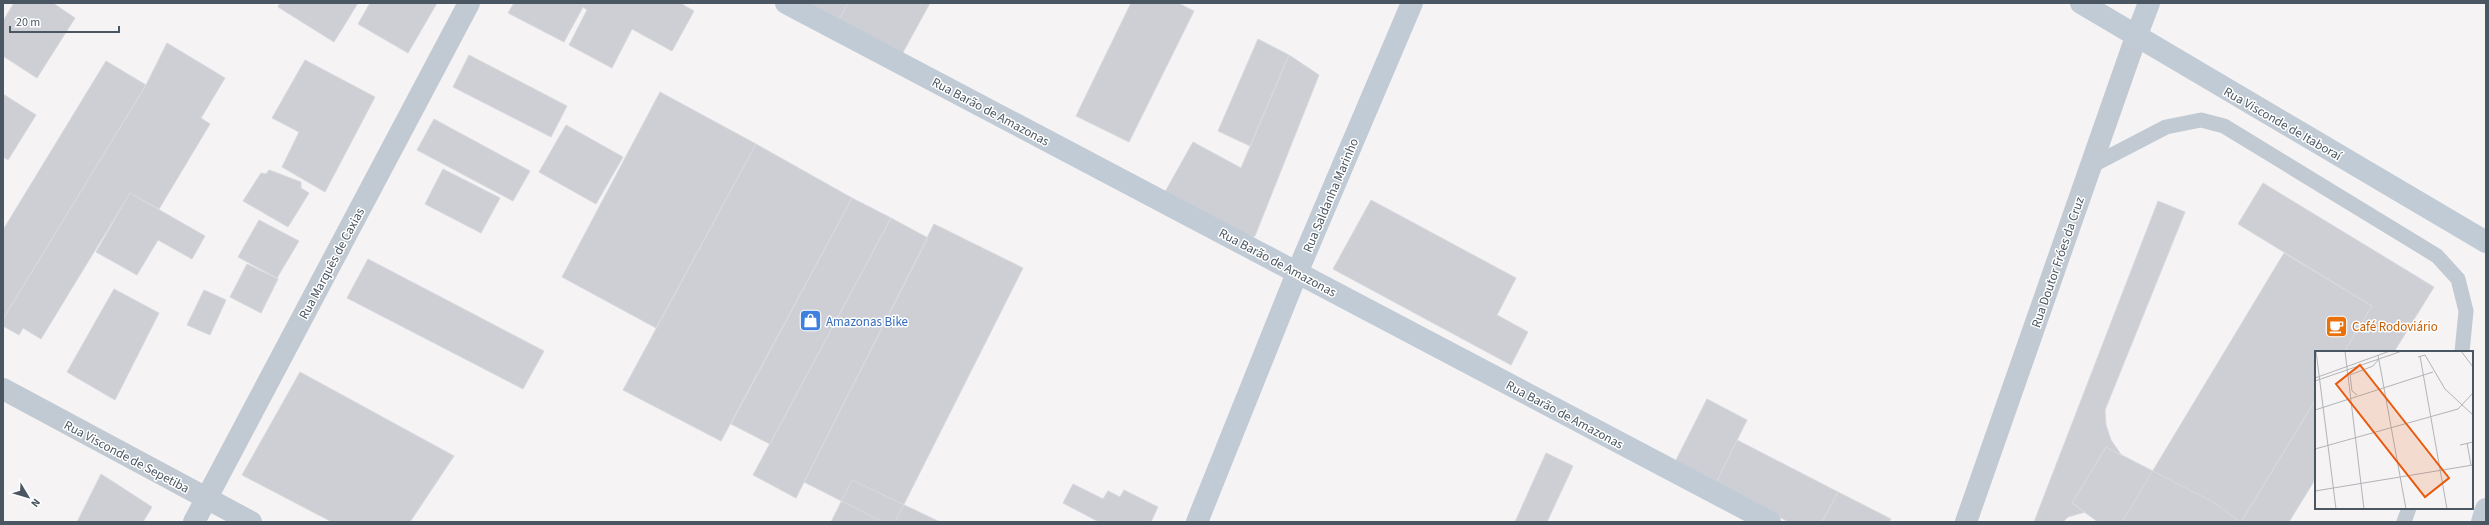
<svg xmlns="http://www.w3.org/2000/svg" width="2489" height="525" font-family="'Source Sans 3',sans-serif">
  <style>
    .building { fill: #cdcfd5; stroke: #d7d9de }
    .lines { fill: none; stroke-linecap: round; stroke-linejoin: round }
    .lane { stroke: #c1cad2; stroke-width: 15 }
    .street { stroke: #c1cad2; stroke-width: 22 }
    .secondary { stroke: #c1cbd6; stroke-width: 22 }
    .labels { text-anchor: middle; stroke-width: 3; stroke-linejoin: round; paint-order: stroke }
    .street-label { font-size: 13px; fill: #4a5661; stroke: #fff }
    .shop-label { font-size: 13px; fill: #366cbe; stroke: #fff; text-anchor: start }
    .food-label { font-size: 13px; fill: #c56008; stroke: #fff; text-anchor: start }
    .inset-road { fill: none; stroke: #b1b4b9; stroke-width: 1 }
    .view { fill: #e8590c; fill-opacity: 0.15; stroke: #e8590c; stroke-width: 2 }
    .inset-edge { fill: none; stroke: #4a5661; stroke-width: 2 }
  </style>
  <rect width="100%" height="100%" fill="#f5f3f3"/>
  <path class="building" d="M14 3H53L75 18 37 78 3 56V21Z
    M280 3H358L334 42 278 7Z
    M370 3H437L408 53 358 24Z
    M514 3H680L694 11 672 51 632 29 612 68 569 45 587 10 583 7 564 42 508 13Z
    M806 3H848L838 21Z
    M848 3H930L901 56 838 21Z
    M1131 3H1178L1194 11 1129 142 1076 116Z
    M1258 39 1289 55 1250 146 1218 131Z
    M167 43 225 78 201 118 210 124 159 209 130 193 41 339 23 328 19 335 3 326V319L146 85Z
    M469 55 567 106 551 137 453 87Z
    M1289 55 1319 75 1255 236 1249 238 1165 192 1193 142 1241 168Z
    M305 60 375 97 325 192 282 167 299 132 272 118Z
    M106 61 146 85 3 319V230Z
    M660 92 756 144 656 328 562 277Z
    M3 94 36 115 8 160 3 157Z
    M434 119 530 171 513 201 417 150Z
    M566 125 623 157 596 204 539 172Z
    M756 144 852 198 721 441 623 390Z
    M443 169 500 198 481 233 425 204Z
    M269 170 301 182V188L309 193 288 227 243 201 261 173 266 174Z
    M2263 183 2434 287 2394 352H2344L2372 306 2238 224Z
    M130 193 205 236 192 259 158 240 137 275 96 252Z
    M852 198 891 218 770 444 731 424Z
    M1371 200 1516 278 1497 315 1528 332 1511 365 1333 269Z
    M2158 201 2185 212 2105 410 2106 425 2111 440 2122 456 2106 447 2072 503 2085 512 2068 517 2063 522H2034Z
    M891 218 928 238 796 498 753 475Z
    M259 220 299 241 277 278 238 257Z
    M934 224 1023 268 895 522H883L804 482Z
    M2284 253 2372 306 2344 352H2316V399L2241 522H2122Z
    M368 259 544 351 523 389 347 298Z
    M247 264 278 279 261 313 230 297Z
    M114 289 159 313 115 400 67 372Z
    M204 290 226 300 210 335 187 325Z
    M300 372 454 456 410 522H332L242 475Z
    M1707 399 1747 420 1715 485 1674 464Z
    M2316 399V478L2289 522H2241Z
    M1737 440 1838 492 1822 522H1789L1715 485Z
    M2106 447 2215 503 2240 522H2098L2072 503Z
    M1546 453 1573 466 1547 522H1515Z
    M101 474 152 507 143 522H77Z
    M852 480 940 522H831Z
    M1073 484 1103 499 1108 491 1120 497 1124 490 1158 507 1151 522H1099L1063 503Z
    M1838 492 1891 519 1889 522H1822Z"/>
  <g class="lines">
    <path class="lane" d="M2091 166 2166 127 2201 120 2224 126 2437 256 2458 279 2466 311 2462 352
      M2404 522 2409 508"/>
    <path class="street" d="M3 389 251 522
      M194 522 469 3
      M1966 522 2136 37"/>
    <path class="secondary" d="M786 3 1770 522
      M2081 3 2486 242
      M2136 37 2149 3
      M1197 522 1297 273 1412 3
      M2482 522 2486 509"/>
  </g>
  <defs>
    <symbol id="shop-square" viewBox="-11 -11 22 22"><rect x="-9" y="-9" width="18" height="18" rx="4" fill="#3f7fe0" stroke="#fff"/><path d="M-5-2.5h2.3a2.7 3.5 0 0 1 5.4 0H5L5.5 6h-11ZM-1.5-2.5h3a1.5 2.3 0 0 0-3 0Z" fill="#fff"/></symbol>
    <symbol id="cafe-square" viewBox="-11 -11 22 22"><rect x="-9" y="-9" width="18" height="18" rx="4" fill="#e8710a" stroke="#fff"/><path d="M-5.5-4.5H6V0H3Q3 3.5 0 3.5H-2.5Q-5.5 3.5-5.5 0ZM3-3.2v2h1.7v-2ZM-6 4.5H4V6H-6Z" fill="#fff"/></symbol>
  </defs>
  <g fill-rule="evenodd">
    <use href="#shop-square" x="798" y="308" width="25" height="25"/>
    <use href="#cafe-square" x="2324" y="314" width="25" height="25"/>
  </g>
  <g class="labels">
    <g class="street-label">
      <text transform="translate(991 111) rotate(28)" y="5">Rua Barão de Amazonas</text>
      <text transform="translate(2283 123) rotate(30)" y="5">Rua Visconde de Itaboraí</text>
      <text transform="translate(1330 195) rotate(-67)" y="5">Rua Saldanha Marinho</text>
      <text transform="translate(1278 262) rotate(28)" y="5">Rua Barão de Amazonas</text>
      <text transform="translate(2057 262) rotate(-71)" y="5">Rua Doutor Fróes da Cruz</text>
      <text transform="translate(331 263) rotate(-62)" y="5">Rua Marquês de Caxias</text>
      <text transform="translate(1565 414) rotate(28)" y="5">Rua Barão de Amazonas</text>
      <text transform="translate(127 456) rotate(28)" y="5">Rua Visconde de Sepetiba</text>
    </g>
    <g class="shop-label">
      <text x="826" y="326">Amazonas Bike</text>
    </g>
    <g class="food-label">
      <text x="2352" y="331">Café Rodoviário</text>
    </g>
  </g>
  <g transform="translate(2315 351)">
    <rect width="158" height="158" fill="#f5f3f3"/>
    <path class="inset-road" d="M1 0 21 158M30 0 49 158M146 0 158 16M63 4 91 158M105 5 132 158M103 6 110 4 130 38 158 64M0 27 75 0M0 30 87 0M42 44 37 40 35 24 58 15 64 8M0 59 118 21M152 92 156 114M145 94 158 91M0 98 143 58 158 42M0 140 158 114"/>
    <path class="view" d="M45 14 134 127 110 146 21 33Z"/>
    <rect width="158" height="158" class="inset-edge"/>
  </g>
  <rect width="2489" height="525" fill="none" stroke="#4a5661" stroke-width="8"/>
  <g transform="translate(28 497) rotate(128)" stroke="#ffffff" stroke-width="3" paint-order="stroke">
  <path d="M0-3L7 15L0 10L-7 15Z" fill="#4a5661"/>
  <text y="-6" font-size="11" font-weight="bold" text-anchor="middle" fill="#4a5661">N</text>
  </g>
  <path d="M10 26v6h109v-6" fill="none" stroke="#4a5661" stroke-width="2"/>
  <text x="16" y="26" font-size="12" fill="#4a5661" stroke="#ffffff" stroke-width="3" paint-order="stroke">20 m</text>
</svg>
